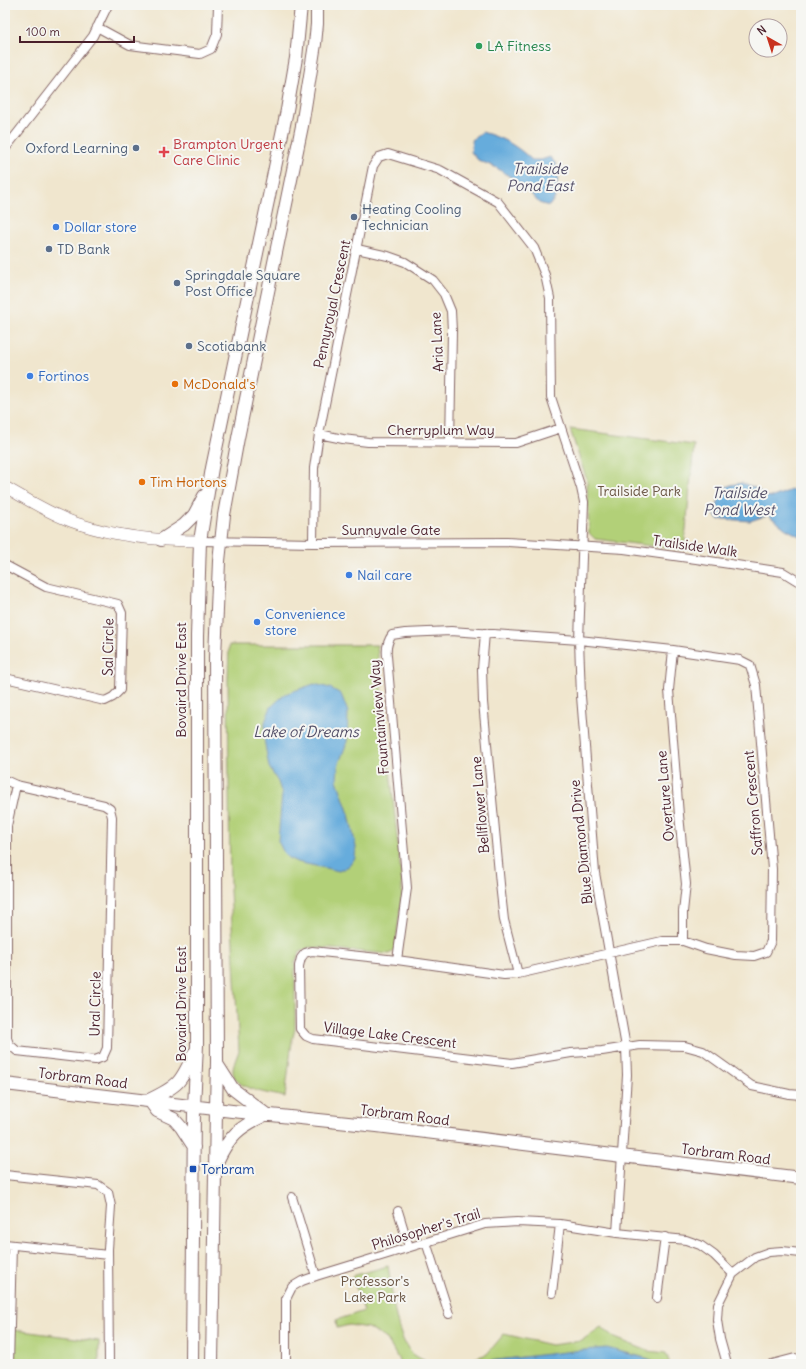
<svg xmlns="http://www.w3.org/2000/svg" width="806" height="1369" font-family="Delius,sans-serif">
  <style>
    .green { fill: #b2d078; stroke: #7e7852 }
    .water { fill: #66acdc; stroke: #586684 }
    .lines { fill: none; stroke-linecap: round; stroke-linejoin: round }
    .minor-casing { stroke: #846564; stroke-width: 10 }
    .tertiary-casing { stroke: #846564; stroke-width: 12 }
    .secondary-casing { stroke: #846564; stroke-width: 14 }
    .minor { stroke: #fff; stroke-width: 8 }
    .tertiary { stroke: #fff; stroke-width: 11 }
    .secondary { stroke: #fff; stroke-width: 12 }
    .leisure-dot { fill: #2e9e5b; stroke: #f6f6f2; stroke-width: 1.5 }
    .service-dot { fill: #5c6f8a; stroke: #f6f6f2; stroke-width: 1.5 }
    .health-dot { fill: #e0444e; stroke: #f6f6f2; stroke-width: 1.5 }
    .shop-dot { fill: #3f7fe0; stroke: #f6f6f2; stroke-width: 1.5 }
    .food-dot { fill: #e8710a; stroke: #f6f6f2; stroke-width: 1.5 }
    .transit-dot { fill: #1a4fb4; stroke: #f6f6f2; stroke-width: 1.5 }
    .labels { text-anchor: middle; stroke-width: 4; stroke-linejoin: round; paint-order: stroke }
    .leisure-label { font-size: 14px; fill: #27864d; stroke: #f6f6f2; text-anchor: start }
    .health-label { font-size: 14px; fill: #be3a42; stroke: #f6f6f2; text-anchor: start }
    .service-label { font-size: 14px; fill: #4e5e75; stroke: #f6f6f2; text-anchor: start }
    .shop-label { font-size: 14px; fill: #366cbe; stroke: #f6f6f2; text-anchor: start }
    .street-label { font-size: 14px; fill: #4a1f2b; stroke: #f6f6f2 }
    .food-label { font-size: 14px; fill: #c56008; stroke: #f6f6f2; text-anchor: start }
    .park-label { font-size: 14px; fill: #695442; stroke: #f6f6f2 }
    .transit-label { font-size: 14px; fill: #164399; stroke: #f6f6f2; text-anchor: start }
    .water-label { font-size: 15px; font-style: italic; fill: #545069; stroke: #f6f6f2 }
  </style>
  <rect width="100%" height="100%" fill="#f6f6f2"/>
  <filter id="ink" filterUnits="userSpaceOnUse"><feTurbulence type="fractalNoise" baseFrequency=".025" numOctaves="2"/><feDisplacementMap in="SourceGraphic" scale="8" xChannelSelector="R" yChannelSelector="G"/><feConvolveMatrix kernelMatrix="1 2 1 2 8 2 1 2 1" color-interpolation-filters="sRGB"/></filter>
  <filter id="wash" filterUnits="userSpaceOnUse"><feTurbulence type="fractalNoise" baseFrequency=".012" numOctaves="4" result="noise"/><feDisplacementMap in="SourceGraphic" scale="16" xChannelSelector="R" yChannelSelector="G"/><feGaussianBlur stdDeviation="0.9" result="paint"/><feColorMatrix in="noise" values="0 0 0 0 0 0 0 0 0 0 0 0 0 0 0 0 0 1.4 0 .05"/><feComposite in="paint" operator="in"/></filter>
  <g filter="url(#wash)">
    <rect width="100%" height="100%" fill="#f0e6ce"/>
    <path class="green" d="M570 429 694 445 684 550 595 539 589 533 587 481Z
      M229 645H377L402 884V894L395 949 392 952 389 954 310 947 300 952 295 962V1029L292 1041 285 1097C270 1093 231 1090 233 1069 234 1063 237 1056 239 1051L230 890 228 680Z
      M388 1266C392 1290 395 1335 411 1352 418 1359 428 1362 436 1364H401L387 1339 368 1328 349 1325 337 1328 336 1320 364 1311 352 1276Z
      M601 1327 615 1338 648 1351 666 1353 670 1364H655L649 1359 623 1352 524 1357 490 1361 483 1364H459L487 1354 504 1334 551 1345 581 1341Z
      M14 1330 99 1341V1364H12Z"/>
    <path class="water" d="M482 132C503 138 516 145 532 160H541L550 157 556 164 558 177 555 198 549 206 539 203 525 187 497 168 478 160 471 152 472 140Z
      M742 483 758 489 765 496 773 497 791 490 801 493V537L786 529 768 515 750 521 723 519 719 520 715 516C721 495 715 486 742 483Z
      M314 684 330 688 341 694 348 712 347 742 338 766 337 780 349 814 356 847 355 858 349 866 339 871 297 862 288 858 284 853 278 841 282 794 278 782 269 767 264 739 265 722 271 707 285 694Z
      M607 1348 649 1359 655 1364H483L490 1361 573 1351Z"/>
  </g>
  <g filter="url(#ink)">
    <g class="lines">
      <defs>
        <path id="minor" d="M97 27 130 45 200 54 211 49 217 34 218 5
          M5 149 93 36 108 5
          M357 249 388 256 405 262 433 280 444 294 451 311 452 331 450 443
          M319 434 343 439 368 442 516 443 561 428
          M200 541 313 543 507 542 624 549 696 559 783 572 801 583
          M313 543 314 468 319 434 373 166 379 157 388 154 440 170 498 202 534 248 545 275 550 298 551 397 581 488 584 502 579 640 581 696 595 873 626 1047 627 1075 617 1233
          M5 565 46 587 118 604 122 613 120 690 113 697 105 701 5 678
          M485 633 482 669 483 702 500 884 504 920 518 974
          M673 650 669 690 679 815 686 884 683 912V941
          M5 780 16 785 104 805 110 809 112 817 107 1048 103 1057 95 1060 17 1051 9 1044 7 1038V826L16 785
          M397 960 407 888 387 656C386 648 387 642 392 635L405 633 451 631 579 640 673 650 740 660 750 665 756 685 772 869 771 941 766 952 754 956 736 955 706 949 683 941H662L518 974 504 975 397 960 312 951 305 953 301 958 299 966 300 1029 306 1036 313 1039 512 1063 571 1053 602 1051 640 1045 685 1046 703 1051 752 1086 789 1094 801 1095
          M5 1175 98 1185 108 1192 111 1206 108 1249 109 1364
          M292 1197 316 1276
          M398 1211 409 1247
          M426 1242 449 1314
          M5 1244 108 1255
          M552 1293 560 1224
          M657 1298 665 1237
          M9 1364 12 1245
          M286 1364V1299L292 1287 302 1281 316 1276 485 1224 517 1222 560 1224 617 1233 686 1240 700 1245 714 1255 733 1274
          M727 1364 720 1339 717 1320 718 1304 733 1274 755 1257 769 1252 782 1251 801 1253
          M772 1364 795 1358"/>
        <path id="tertiary" d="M5 487C27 499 55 517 79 524 118 537 159 541 200 541"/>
        <path id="secondary" d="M161 540 184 525 194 515 204 496
          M217 1064 233 1089 267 1115
          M5 1084 232 1111 377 1126 801 1178
          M149 1100C178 1086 181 1083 194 1053
          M149 1100 157 1111 174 1119 181 1127 194 1147
          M217 1162C229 1136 239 1127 265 1115
          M192 1364 194 1107 197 1045V636L200 541 212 468 287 110 296 58 301 5
          M212 1364 216 1109 217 1062 215 657 219 561 224 515 238 438 302 126 315 44 317 24V5"/>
      </defs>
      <use href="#minor" class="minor-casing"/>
      <use href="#tertiary" class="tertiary-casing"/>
      <use href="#secondary" class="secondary-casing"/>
      <use href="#minor" class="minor"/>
      <use href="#tertiary" class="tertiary"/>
      <use href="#secondary" class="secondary"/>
    </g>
  </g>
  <circle class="leisure-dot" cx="479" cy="46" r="4"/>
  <g class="service-dot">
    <circle cx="136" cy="148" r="4"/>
    <circle cx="354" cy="217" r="4"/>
    <circle cx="49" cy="249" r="4"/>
    <circle cx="177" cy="283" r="4"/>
    <circle cx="189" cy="346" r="4"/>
  </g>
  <path class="health-dot" d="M162 146h4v4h4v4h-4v4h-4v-4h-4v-4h4z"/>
  <g class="shop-dot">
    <circle cx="56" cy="227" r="4"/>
    <circle cx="30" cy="376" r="4"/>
    <circle cx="349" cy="575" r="4"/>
    <circle cx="257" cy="622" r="4"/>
  </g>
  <g class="food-dot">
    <circle cx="175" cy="384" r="4"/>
    <circle cx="142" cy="482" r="4"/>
  </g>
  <rect class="transit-dot" x="189" y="1165" width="8" height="8" rx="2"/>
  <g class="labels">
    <g class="leisure-label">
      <text x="487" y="51">LA Fitness</text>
    </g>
    <g class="health-label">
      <text x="173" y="149">Brampton Urgent<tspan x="173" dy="16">Care Clinic</tspan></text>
    </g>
    <g class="service-label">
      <text x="128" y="153" text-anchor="end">Oxford Learning</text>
      <text x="362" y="214">Heating Cooling<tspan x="362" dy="16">Technician</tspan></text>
      <text x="57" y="254">TD Bank</text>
      <text x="185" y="280">Springdale Square<tspan x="185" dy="16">Post Office</tspan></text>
      <text x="197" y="351">Scotiabank</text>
    </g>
    <g class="shop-label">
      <text x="64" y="232">Dollar store</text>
      <text x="38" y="381">Fortinos</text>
      <text x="357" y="580">Nail care</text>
      <text x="265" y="619">Convenience<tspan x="265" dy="16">store</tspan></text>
    </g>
    <g class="street-label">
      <text transform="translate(332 304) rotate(-78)" y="5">Pennyroyal Crescent</text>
      <text transform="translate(437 342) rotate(-93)" y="5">Aria Lane</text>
      <text x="441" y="435">Cherryplum Way</text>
      <text x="391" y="535">Sunnyvale Gate</text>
      <text transform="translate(695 546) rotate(8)" y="5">Trailside Walk</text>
      <text transform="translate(108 647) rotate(-89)" y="5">Sal Circle</text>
      <text transform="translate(181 680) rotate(-90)" y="5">Bovaird Drive East</text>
      <text transform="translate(379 717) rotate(-95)" y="5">Fountainview Way</text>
      <text transform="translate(665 796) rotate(-95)" y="5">Overture Lane</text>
      <text transform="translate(753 803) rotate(-95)" y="5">Saffron Crescent</text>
      <text transform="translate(480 805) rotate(-95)" y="5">Bellflower Lane</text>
      <text transform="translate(581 842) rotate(-96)" y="5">Blue Diamond Drive</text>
      <text transform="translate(95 1004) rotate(-89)" y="5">Ural Circle</text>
      <text transform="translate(181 1004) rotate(-90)" y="5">Bovaird Drive East</text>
      <text transform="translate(390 1035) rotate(7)" y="5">Village Lake Crescent</text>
      <text transform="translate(83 1078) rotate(7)" y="5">Torbram Road</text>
      <text transform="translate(405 1115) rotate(7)" y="5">Torbram Road</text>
      <text transform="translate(726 1154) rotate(7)" y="5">Torbram Road</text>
      <text transform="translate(426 1229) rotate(-17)" y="5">Philosopher's Trail</text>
    </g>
    <g class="food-label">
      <text x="183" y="389">McDonald's</text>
      <text x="150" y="487">Tim Hortons</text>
    </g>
    <g class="park-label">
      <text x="639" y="496">Trailside Park</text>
      <text x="375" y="1286">Professor's<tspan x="375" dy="16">Lake Park</tspan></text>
    </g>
    <g class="transit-label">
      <text x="201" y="1174">Torbram</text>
    </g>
    <g class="water-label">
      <text x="540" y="174">Trailside<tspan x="540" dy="17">Pond East</tspan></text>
      <text x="739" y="498">Trailside<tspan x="739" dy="17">Pond West</tspan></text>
      <text x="306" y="737">Lake of Dreams</text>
    </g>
  </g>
  <rect width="806" height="1369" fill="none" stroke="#f6f6f2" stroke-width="20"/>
  <g transform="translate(768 38) rotate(321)"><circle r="19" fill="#f6f6f2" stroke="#b1a0a2"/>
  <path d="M0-3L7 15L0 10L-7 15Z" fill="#c8321e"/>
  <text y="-6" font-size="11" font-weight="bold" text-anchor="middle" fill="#4a1f2b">N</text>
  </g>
  <path d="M20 36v6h114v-6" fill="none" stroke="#4a1f2b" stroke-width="2"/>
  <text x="26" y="36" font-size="12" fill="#4a1f2b" stroke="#f6f6f2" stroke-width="3" paint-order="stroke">100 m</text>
</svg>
